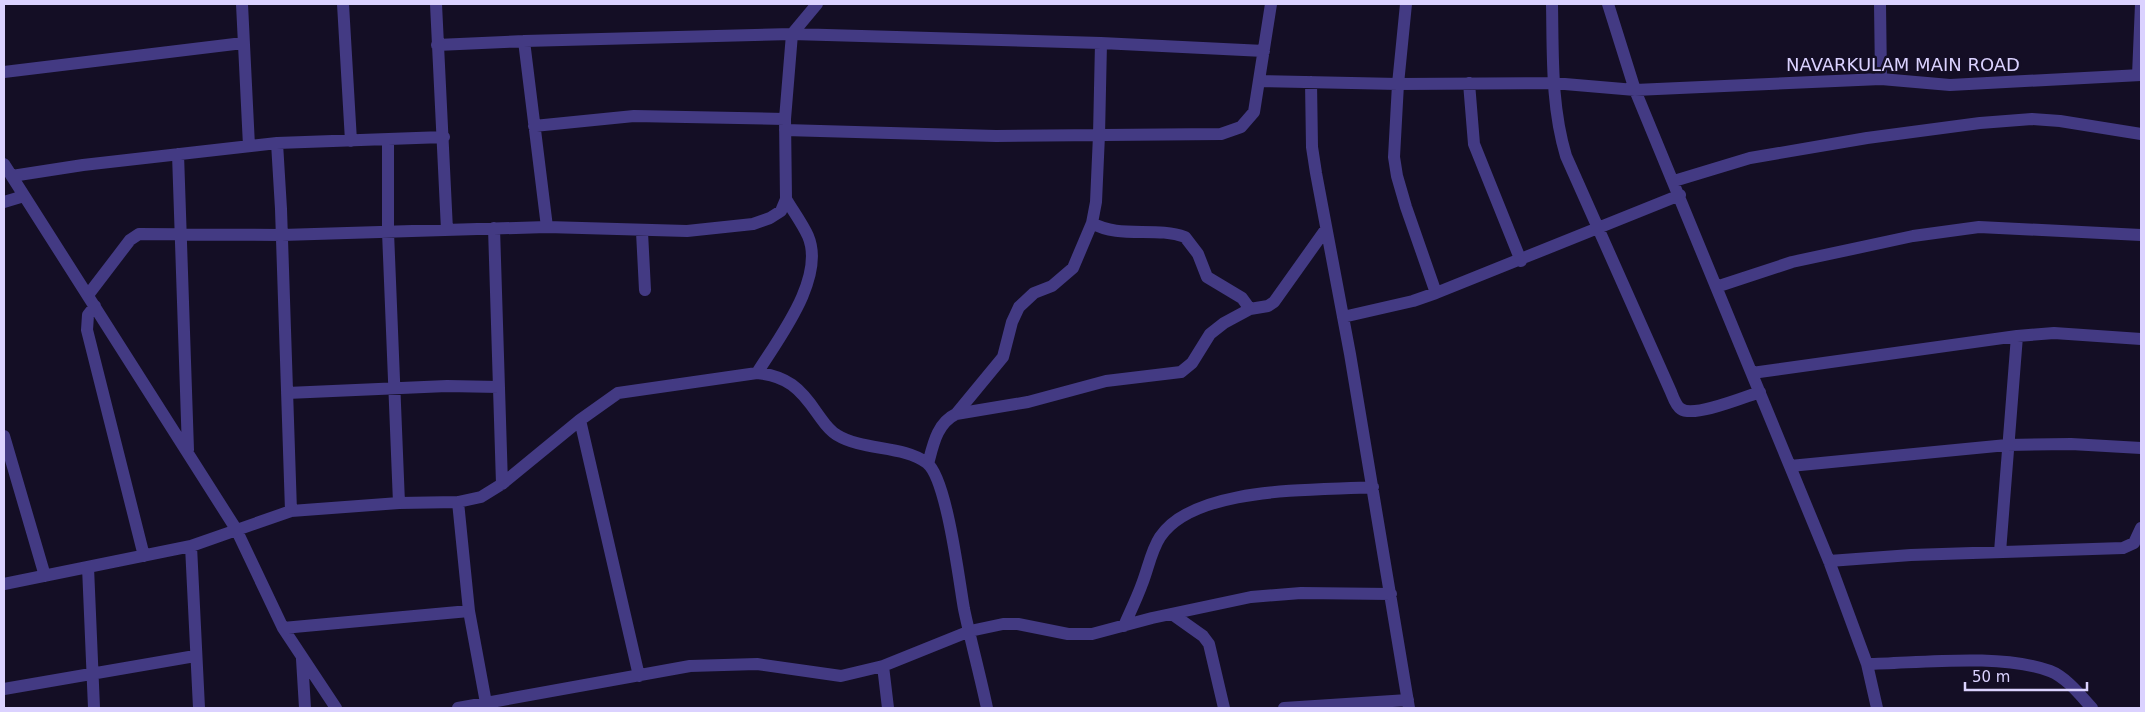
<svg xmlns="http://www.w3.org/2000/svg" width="2145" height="712" font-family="'DejaVu Sans',sans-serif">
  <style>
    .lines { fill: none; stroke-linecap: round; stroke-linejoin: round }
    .minor { stroke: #433a83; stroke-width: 12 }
    .labels { text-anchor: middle; stroke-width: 5; stroke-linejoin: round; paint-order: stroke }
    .street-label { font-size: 18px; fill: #dbd2ff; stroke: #140e25 }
  </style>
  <rect width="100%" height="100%" fill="#140e25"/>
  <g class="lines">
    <path class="minor" d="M242 4 249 146
      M343 4 351 141
      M436 4 447 230
      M1406 4 1398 84 1394 157 1397 176 1406 207 1436 293
      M1552 4C1553 55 1551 106 1566 156L1671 392C1673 397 1676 406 1681 409 1694 418 1744 397 1760 392
      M1608 4 1635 90 1829 561 1867 664 1877 708
      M1880 4 1881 79
      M524 41 547 227
      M437 45 524 41 792 34 1101 43 1264 51
      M4 72 243 43
      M2138 75 2141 4
      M1260 81 1398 84 1553 83 1635 90 1881 79 1950 85 2141 75
      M1311 82 1312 147 1316 173 1350 354 1409 708
      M1469 83 1474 144 1521 261
      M534 126 634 116 785 119
      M785 130 996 136 1221 134 1241 127 1254 112 1271 4
      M388 140V232L399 503
      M277 143 281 209 291 511
      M178 154 188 450
      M4 164 236 529 283 628 336 708
      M12 176 83 165 277 143 444 137
      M1674 181 1750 158 1867 138 1980 123 2032 119 2060 121 2141 134
      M4 202 24 196
      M1092 223C1119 239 1156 226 1185 237L1198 254 1207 277 1242 298 1250 309
      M494 228 502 484
      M642 232 645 290
      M1716 287 1792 262 1913 236 1979 227 2141 235
      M88 295 130 240 139 234 282 235 547 227 687 231 753 224 770 218 781 211 786 199 785 119 792 34 817 4
      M95 306 88 315 87 330 144 556
      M1343 317 1413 301 1436 293 1680 195
      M757 373C778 339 826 278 808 236 802 223 793 211 786 199
      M1752 373 2017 336 2054 333 2141 339
      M287 393 447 386 499 387
      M956 414 1003 357 1012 322 1019 307 1034 293 1052 286 1073 268 1092 223 1096 202 1099 135 1101 43
      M580 420 639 676
      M4 436 45 576
      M928 464C933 445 937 423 956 414L1028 402 1106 381 1181 372 1192 363 1210 334 1224 323 1250 309 1268 306 1274 302 1326 229
      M1790 466 2007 445 2071 444 2141 448
      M458 502 469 611 486 703
      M191 546 199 708
      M2000 552 2017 336
      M1829 561 1911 555 2123 548 2134 543 2141 528
      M88 567 94 708
      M4 584 191 546 291 511 399 503 458 502 481 497 502 484 580 420 618 393 757 373C787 376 800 388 817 413 823 421 828 430 837 435 863 451 903 445 927 463 947 479 959 581 964 609 971 642 980 675 987 708
      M1172 614 1203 636 1209 644 1224 708
      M1124 626C1130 612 1137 598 1142 584 1148 569 1151 551 1160 537 1195 485 1315 491 1373 487
      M283 628 469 611
      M302 659 305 708
      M1867 664C1921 663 2000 653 2050 671 2066 677 2081 696 2092 708
      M883 666 888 708
      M4 689 195 656
      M458 708 690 666 757 664 841 676 883 666 970 631 1003 624H1018L1068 634H1092L1152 618 1251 597 1301 593 1391 594
      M1284 708 1408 700"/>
  </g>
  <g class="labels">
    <g class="street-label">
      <text x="1903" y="71">NAVARKULAM MAIN ROAD</text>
    </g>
  </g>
  <rect width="2145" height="712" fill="none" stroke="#dbd2ff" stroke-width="10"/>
  <path d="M1965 682v8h122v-8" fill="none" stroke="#dbd2ff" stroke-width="2.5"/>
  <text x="1972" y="682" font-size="15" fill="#dbd2ff" stroke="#140e25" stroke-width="4" paint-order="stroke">50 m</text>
</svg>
